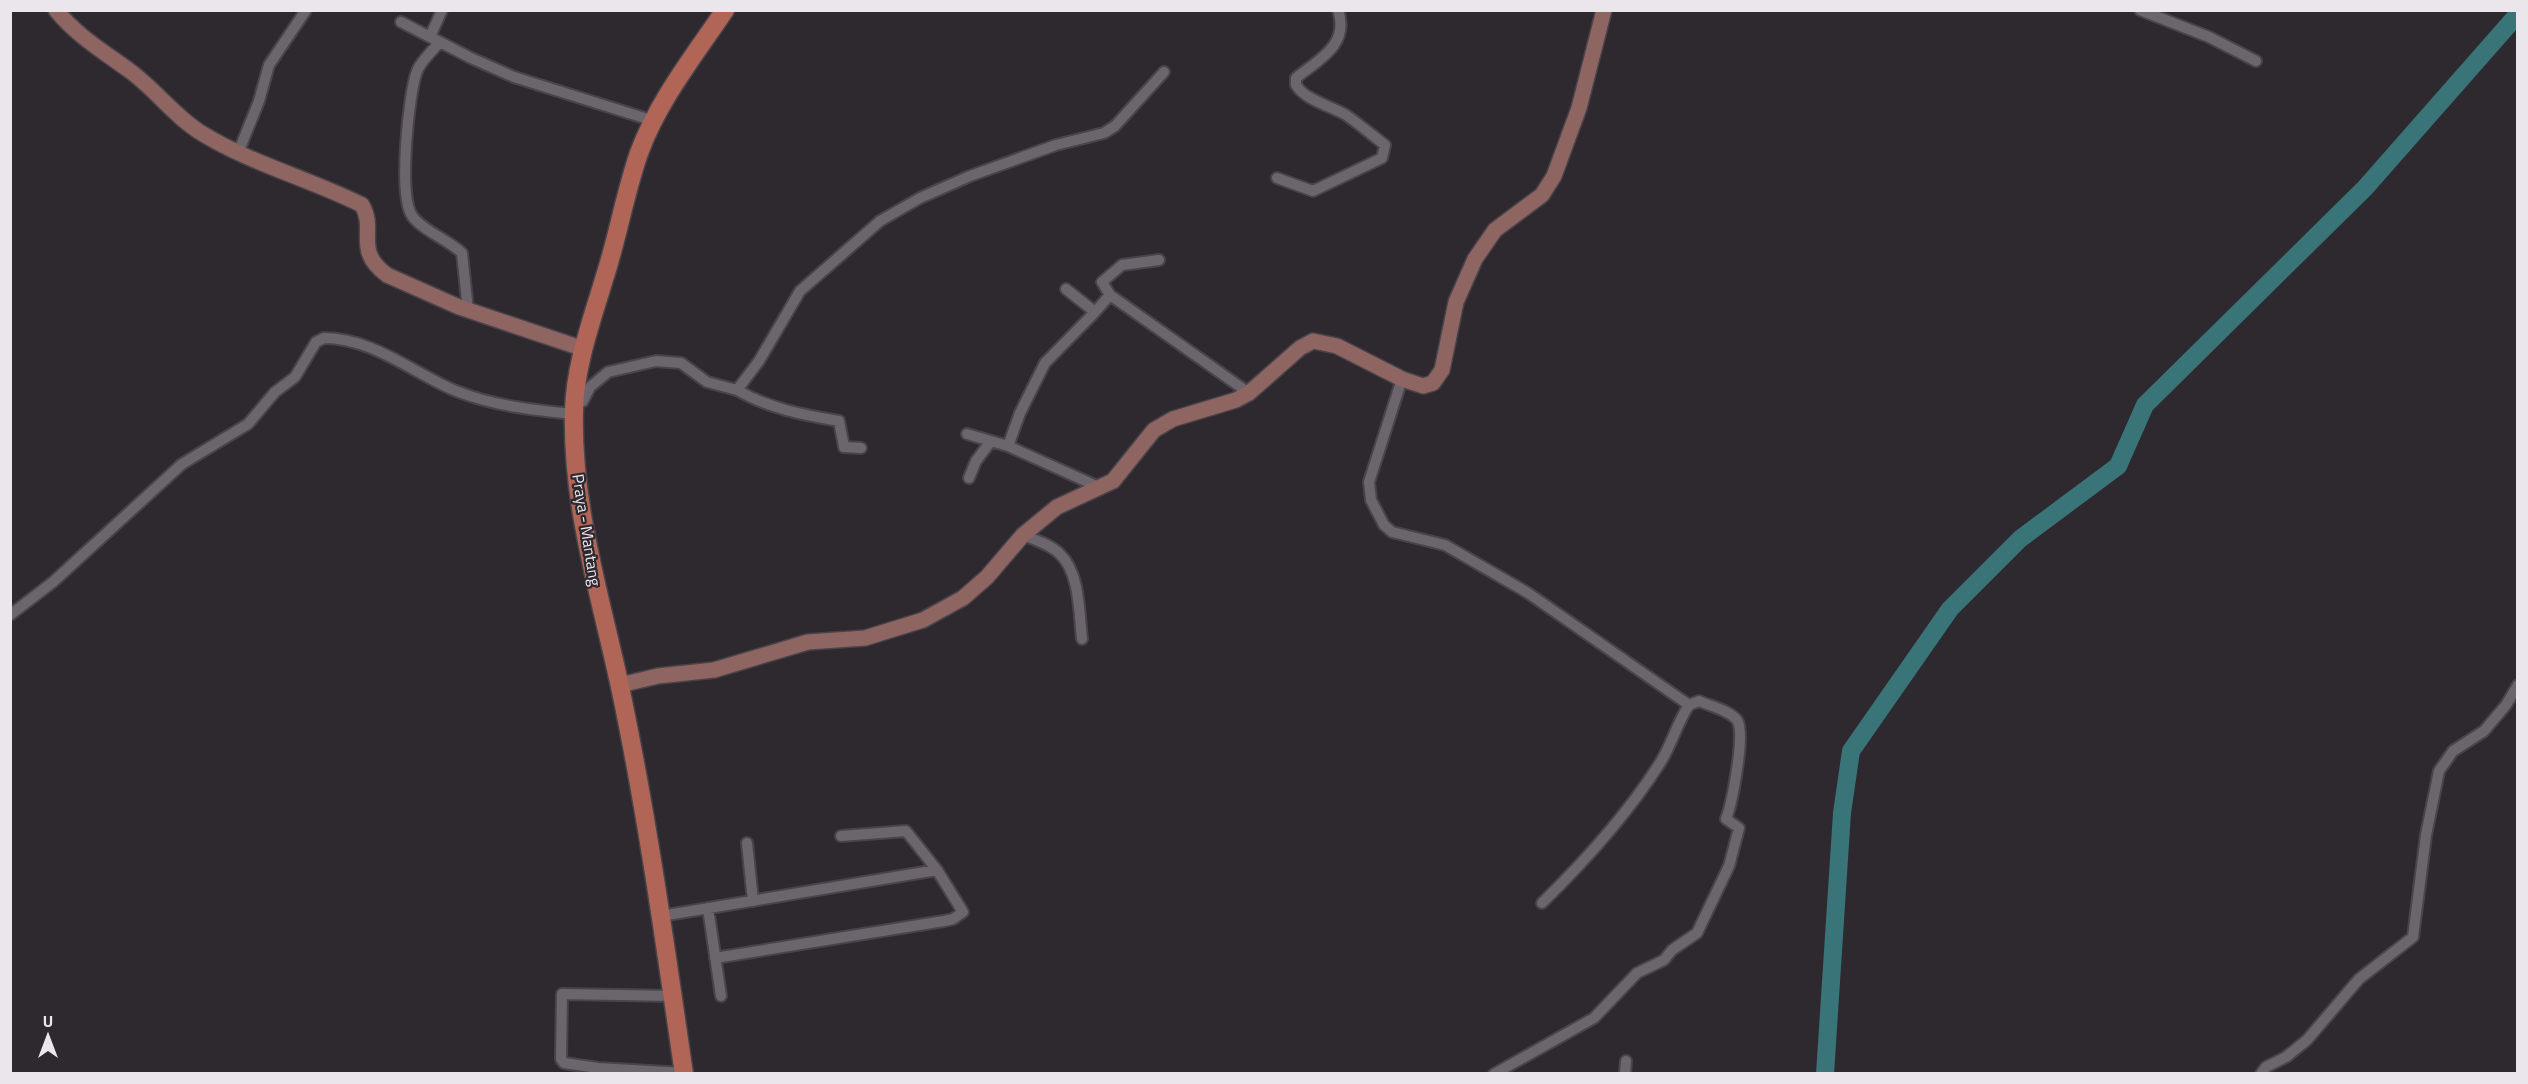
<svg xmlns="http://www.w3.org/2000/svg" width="2528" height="1084" font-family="'Titillium Web',sans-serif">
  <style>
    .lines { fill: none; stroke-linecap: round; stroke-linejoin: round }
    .river { stroke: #397479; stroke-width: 18 }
    .street-casing { stroke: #49434a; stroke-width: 14 }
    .secondary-casing { stroke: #49434a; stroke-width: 18 }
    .primary-casing { stroke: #49434a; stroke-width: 21 }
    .street { stroke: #6d656e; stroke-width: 10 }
    .secondary { stroke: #8f6562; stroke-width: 15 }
    .primary { stroke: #b06556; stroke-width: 18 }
    .labels { text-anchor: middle; stroke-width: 4.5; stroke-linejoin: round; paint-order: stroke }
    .street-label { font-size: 16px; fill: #eae6eb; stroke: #2e282f }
  </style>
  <rect width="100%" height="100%" fill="#2e282f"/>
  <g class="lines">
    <path class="river" d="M1825 1074 1842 813 1851 751 1950 609 2020 539 2118 466 2145 405 2365 188 2518 14"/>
    <defs>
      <path id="street" d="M2140 10 2209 37 2256 61
        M401 22 471 58 514 77 654 121
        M430 37 442 10
        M440 42C432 51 421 61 417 71 408 96 399 192 411 214 418 228 450 241 462 253L468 310
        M238 153 259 101 269 65 306 10
        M1277 178 1313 191 1382 158 1385 145C1372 135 1359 124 1346 115 1331 106 1305 100 1296 85V78C1318 60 1350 45 1338 10
        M1066 289 1095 312 1110 295 1249 393
        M1110 295 1102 282 1122 265 1159 260
        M1402 379 1369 482 1371 500 1384 525 1392 532 1445 545 1528 593 1689 705 1699 701C1710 706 1729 710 1737 720 1746 733 1732 803 1726 819L1739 828 1729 866 1697 933 1672 950 1664 960 1637 973 1594 1018 1494 1074
        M737 390C768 408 803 415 839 421L844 447 861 448
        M574 403 583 401 590 387 608 372 656 361 681 363 707 382 737 390 759 361 800 291 880 221 920 198 970 176 1056 145 1104 133 1115 126 1164 72
        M967 434 1008 446 1101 488
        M1008 446 1020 413 1045 363 1095 312
        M969 478 976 461 991 441
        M1023 535C1035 540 1050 544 1060 554 1080 573 1079 613 1082 639
        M10 615 53 582 182 464 248 424 275 392 295 377 316 342 324 338C373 338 413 373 456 391 494 406 533 410 573 414
        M747 843 753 901
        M1542 903C1586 860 1627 815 1660 763 1672 744 1677 723 1689 705
        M708 908 721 996
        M661 916 937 870
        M715 958 944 921 953 919 963 912 937 870 906 831 841 836
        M675 996 562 994 561 1059 564 1063 598 1068 684 1073
        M1625 1074 1626 1061
        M2261 1074 2266 1067 2286 1057 2307 1040 2359 979 2413 937 2426 835 2439 771 2453 751 2484 731 2506 705 2518 685"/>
      <path id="secondary" d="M56 10C77 36 104 52 130 71 156 90 176 118 203 134 252 164 310 179 362 205 377 231 353 250 387 275L459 307 584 349
        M620 685 658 676 714 670 808 642 865 638 923 620 963 598 987 577 1023 535 1057 507 1113 481 1154 430 1173 419 1236 400 1249 393 1300 348 1313 341 1337 346 1402 379 1423 386 1433 383 1442 370 1456 302 1475 259 1495 230 1542 195 1554 176 1579 108 1604 10"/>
      <path id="primary" d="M684 1074C666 951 649 828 624 706 605 610 571 511 574 411 575 365 592 320 605 276 618 236 625 193 639 153 658 101 694 56 725 10"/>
    </defs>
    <use href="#street" class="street-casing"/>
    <use href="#secondary" class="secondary-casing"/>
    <use href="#primary" class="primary-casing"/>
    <use href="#street" class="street"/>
    <use href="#secondary" class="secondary"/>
    <use href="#primary" class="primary"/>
  </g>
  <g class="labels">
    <g class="street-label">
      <text transform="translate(587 530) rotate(81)" y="6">Praya - Mantang</text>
    </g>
  </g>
  <rect width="2528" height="1084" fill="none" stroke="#eae6eb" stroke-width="24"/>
  <g transform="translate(48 1036)" stroke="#2e282f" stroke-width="4.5" paint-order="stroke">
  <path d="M0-4.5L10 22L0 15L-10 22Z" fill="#eae6eb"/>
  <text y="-9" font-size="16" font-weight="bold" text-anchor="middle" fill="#eae6eb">U</text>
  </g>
</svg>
